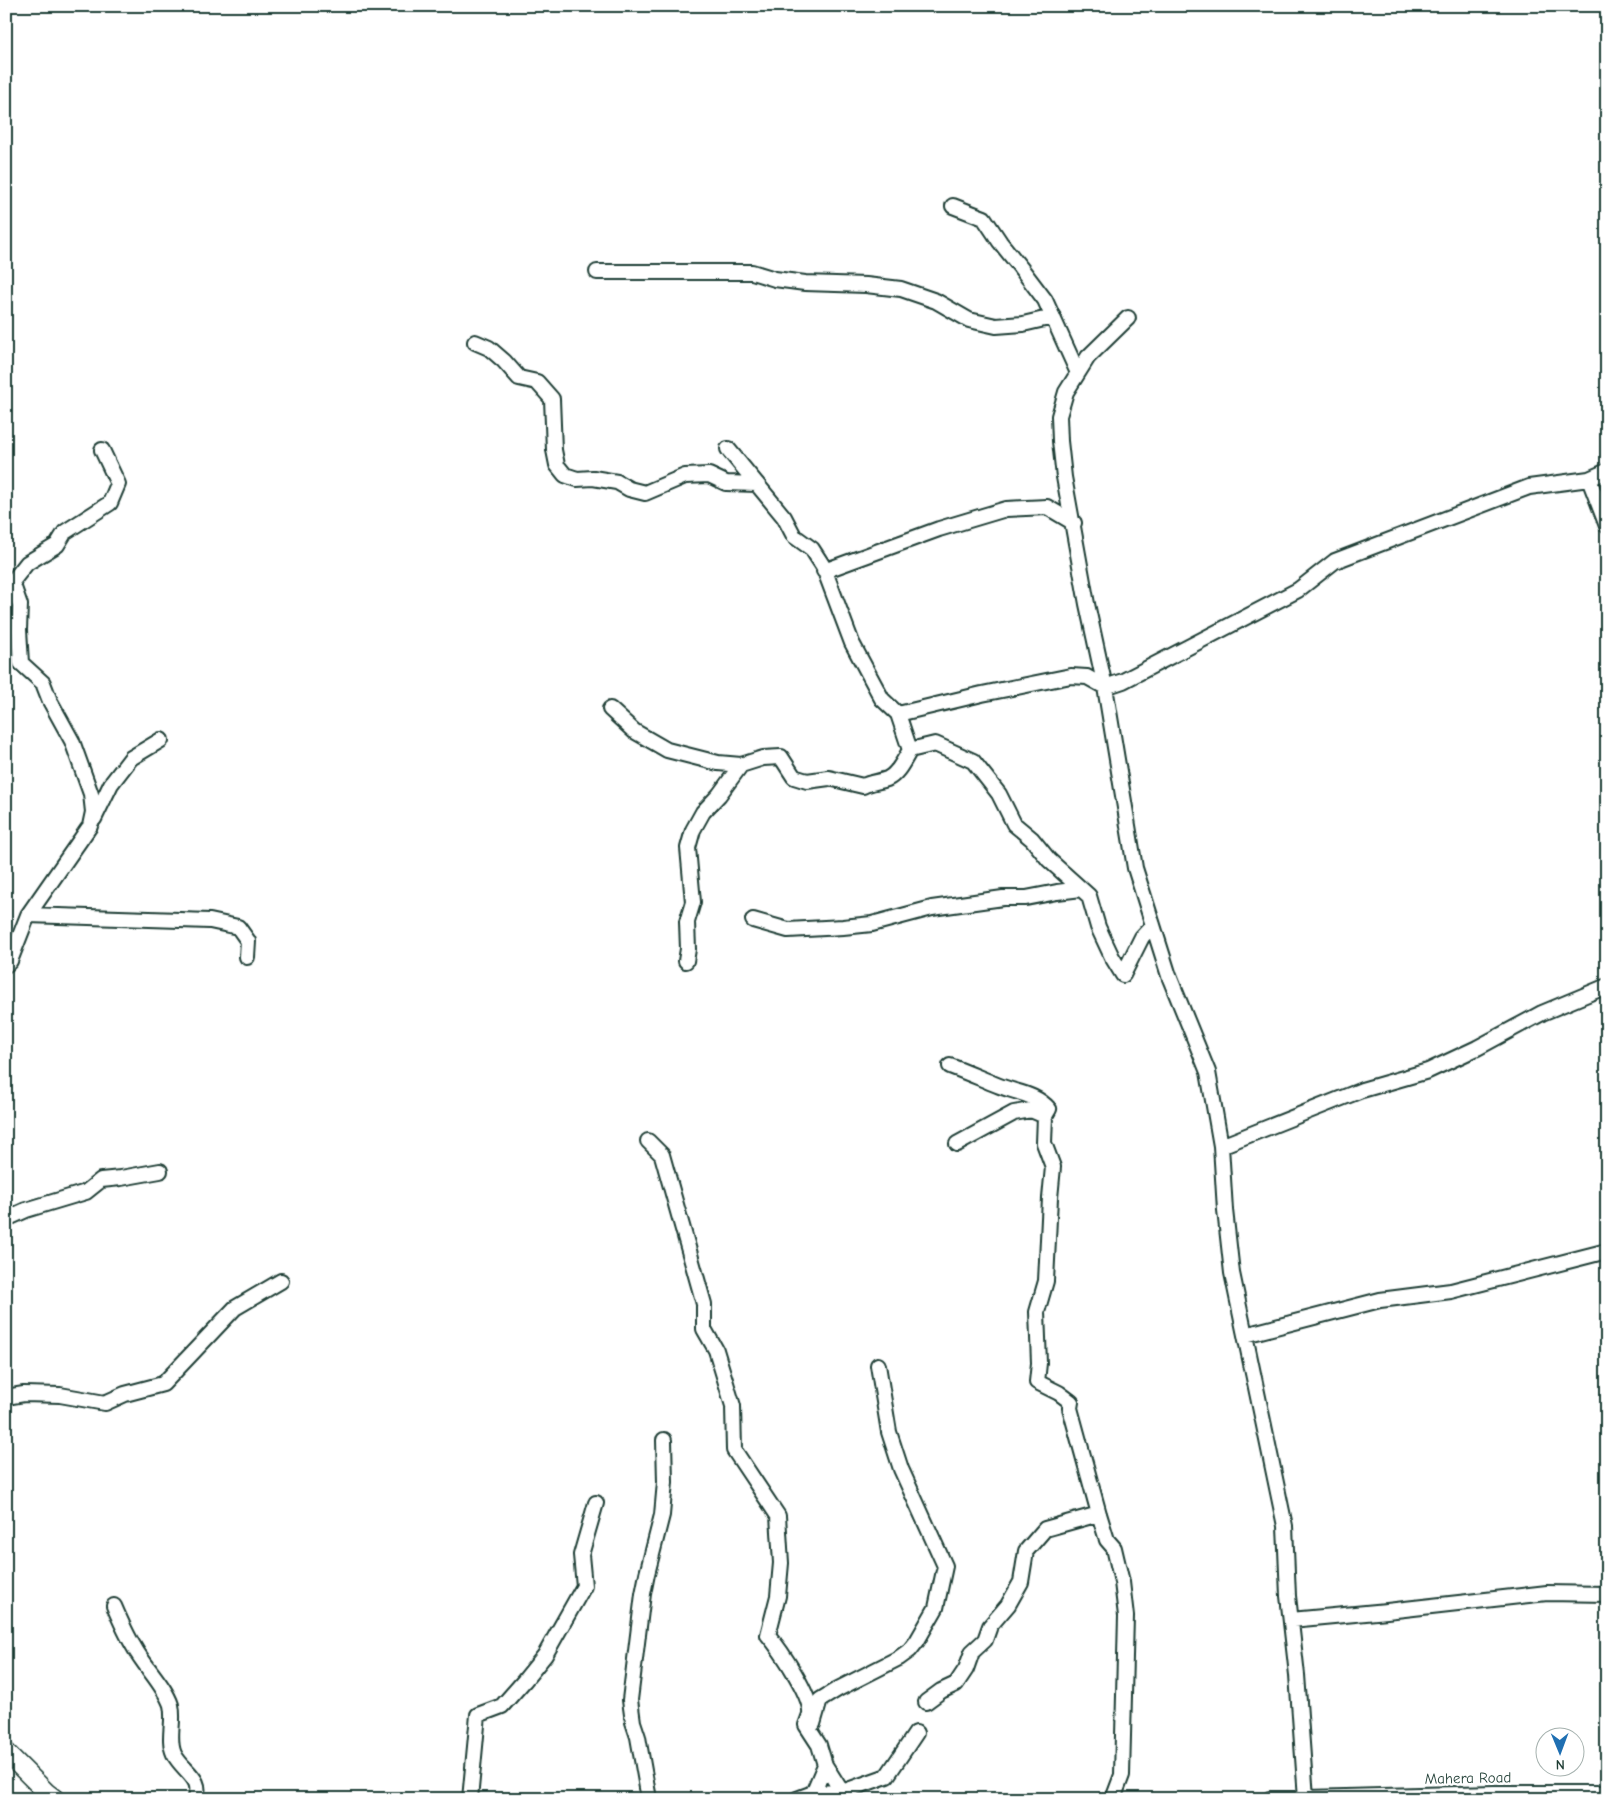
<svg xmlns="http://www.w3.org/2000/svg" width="1613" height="1805" font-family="'Comic Neue',sans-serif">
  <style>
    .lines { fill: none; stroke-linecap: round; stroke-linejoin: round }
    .minor-casing { stroke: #1f3d34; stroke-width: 18 }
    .major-casing { stroke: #1f3d34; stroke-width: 21 }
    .minor { stroke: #fff; stroke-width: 14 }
    .major { stroke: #fff; stroke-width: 18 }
    .labels { text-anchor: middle; stroke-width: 4.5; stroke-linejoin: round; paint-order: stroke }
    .street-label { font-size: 15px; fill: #1f3d34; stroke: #fff }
  </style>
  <rect width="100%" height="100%" fill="#fff"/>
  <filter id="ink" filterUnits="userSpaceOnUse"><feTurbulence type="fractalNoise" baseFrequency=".02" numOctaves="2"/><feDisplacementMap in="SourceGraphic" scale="10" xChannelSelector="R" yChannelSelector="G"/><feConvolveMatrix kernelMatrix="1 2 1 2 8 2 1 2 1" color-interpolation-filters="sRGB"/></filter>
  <g filter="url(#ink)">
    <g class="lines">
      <defs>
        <path id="minor" d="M953 206 984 218 1000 242 1020 267 1045 300 1078 373
          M597 272H752L775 279 805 283 866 285 901 289 936 301 969 320 996 326 1023 324 1053 317
          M1128 318 1088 357 1066 392 1059 416 1060 441 1064 477 1087 604 1105 687 1135 868 1169 976 1208 1072 1221 1146 1225 1210 1232 1273 1285 1526 1288 1596 1297 1675 1306 1798
          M475 342 489 348 504 361 519 378 537 382 552 399 554 450 557 465 565 475 577 479 593 478 617 482 629 489 645 493 685 476 709 475 726 483 757 484
          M728 449 784 517 794 536 812 549 823 566 852 643 882 699 898 714
          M1589 479 1607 526
          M824 571 939 529 1006 509 1047 507 1074 523
          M610 709 634 731 667 750 718 763 741 765 763 758 781 757 794 777 807 781 829 778 863 786C871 782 879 782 887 779 898 774 904 760 910 750
          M94 819 111 784 131 758 161 740
          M28 915 210 921 238 927 248 941 247 957
          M753 920 788 930 843 927 872 924 932 908 1003 898H1026L1057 892 1081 889
          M1153 925 1142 937 1123 975 1112 957 1098 927 1089 896 1049 860 1032 839 1014 824 999 794 973 761 935 744 910 750 898 714 982 694 1071 676 1087 677 1105 687 1123 681 1298 590 1335 561 1529 487 1589 479 1607 471
          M686 961 688 949 687 922 693 902 688 848 693 830 703 812 719 795 741 765
          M6 965 10 961 28 915 90 826 93 812 91 794 72 741 50 701 43 683 21 663 19 630 20 605 12 582 27 563 57 545 65 532 110 503 118 484 102 450
          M950 1066C966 1072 982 1079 997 1085 1016 1093 1035 1093 1049 1109L1045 1116
          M648 1141 662 1155 704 1304V1329L716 1350 733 1406 734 1450 778 1516 781 1563 778 1596 768 1635C780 1649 812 1696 810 1714 809 1718 807 1722 806 1725L819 1745 825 1765 842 1792 887 1776 916 1733
          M957 1144 1014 1113 1031 1110 1045 1116 1044 1143 1053 1167 1050 1198 1046 1281 1037 1312 1039 1363 1037 1382 1059 1393 1071 1402 1070 1408 1099 1514 1107 1540 1114 1548 1122 1582 1126 1616 1122 1775 1113 1799
          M1221 1146 1362 1090 1428 1071 1477 1048 1542 1013 1607 986
          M6 1219 26 1210 86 1192 101 1180 121 1178 160 1171
          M1245 1335 1380 1300 1451 1291 1607 1251
          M6 1397 24 1394 60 1395 105 1403 125 1394 163 1384 235 1308 281 1281
          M114 1606C120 1620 126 1634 134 1647 144 1666 165 1686 171 1705 175 1721 167 1739 174 1754 182 1771 205 1779 195 1799
          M1291 1620 1387 1611 1547 1593 1607 1594
          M926 1702 941 1691 956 1684 966 1669 972 1652 985 1640 990 1626 1008 1605 1021 1582 1026 1551 1045 1529 1099 1514
          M813 1724 820 1700 838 1689 899 1658 910 1650 917 1641 936 1608 945 1566 901 1469 889 1432 878 1365
          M813 1793 825 1765
          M470 1799 478 1715 502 1706 524 1681 545 1655 584 1586 581 1555 596 1503
          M649 1799 638 1737 633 1722 630 1700 643 1594 647 1574 662 1515 665 1482 664 1440
          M797 1799 813 1793 842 1792 844 1798
          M1270 1799 1494 1793H1607"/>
        <path id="major" d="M6 1752 47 1793 55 1799"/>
      </defs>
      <use href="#minor" class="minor-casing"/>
      <use href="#major" class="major-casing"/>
      <use href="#minor" class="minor"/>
      <use href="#major" class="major"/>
    </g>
  </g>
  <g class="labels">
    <g class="street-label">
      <text transform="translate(1468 1778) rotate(-1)" y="5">Mahera Road</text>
    </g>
  </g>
  <rect width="1613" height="1805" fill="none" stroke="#fff" stroke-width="25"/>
  <rect x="12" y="12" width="1588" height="1780" fill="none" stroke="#1f3d34" stroke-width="2" filter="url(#ink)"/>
  <g transform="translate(1560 1752) rotate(179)"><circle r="24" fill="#ffffff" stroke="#a5b1ae"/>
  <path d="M0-4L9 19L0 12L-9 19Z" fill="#1f6fb2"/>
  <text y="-8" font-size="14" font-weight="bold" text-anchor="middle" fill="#1f3d34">N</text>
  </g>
</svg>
